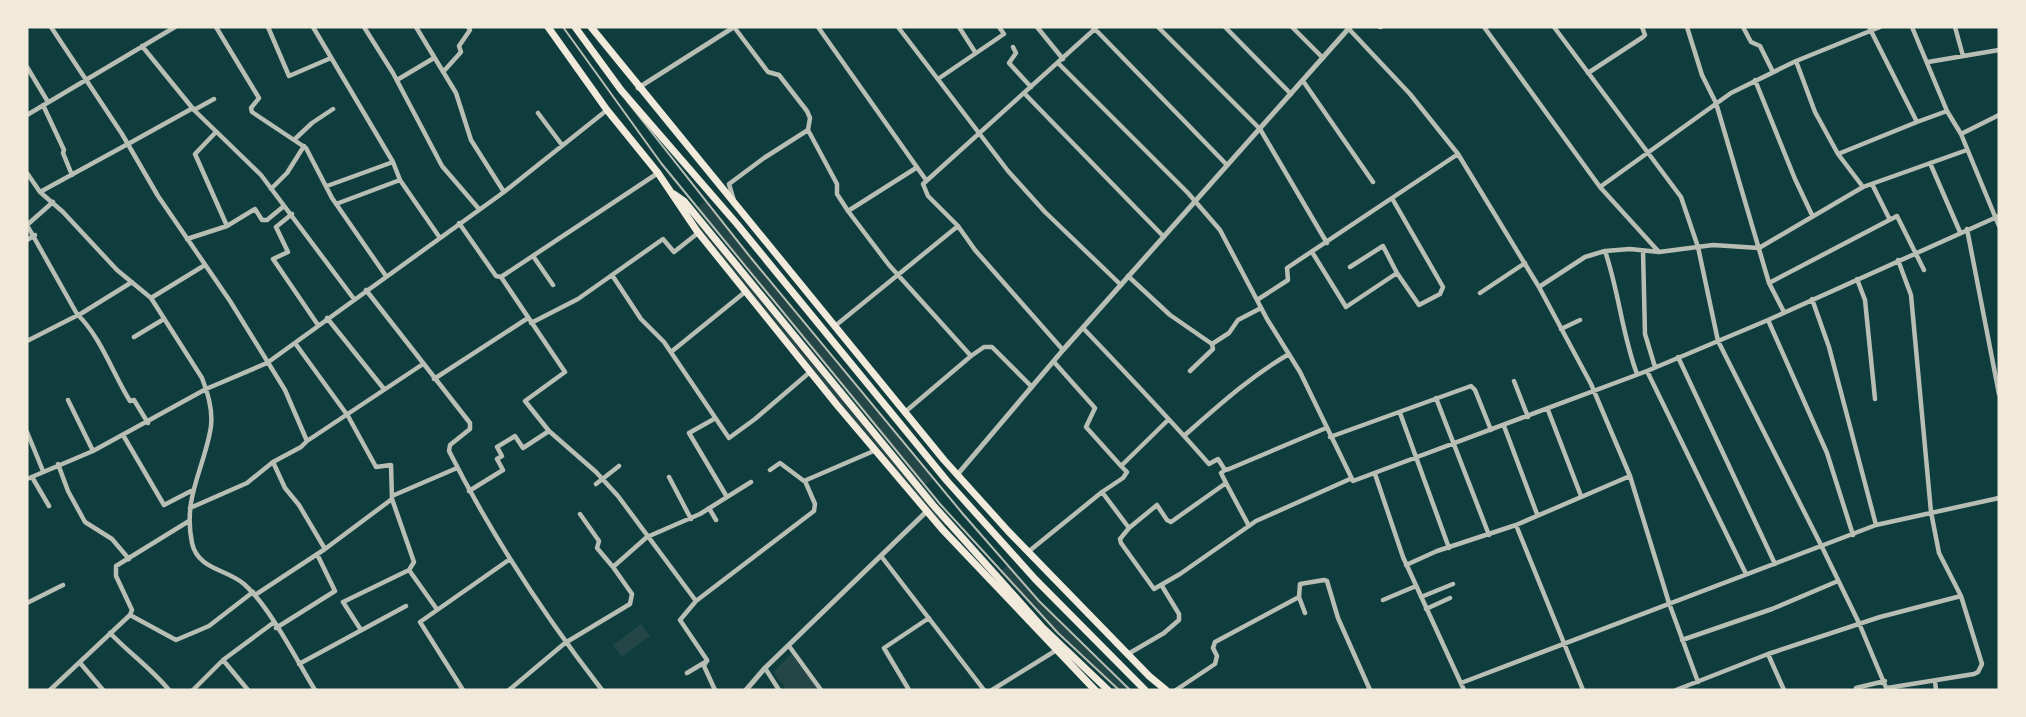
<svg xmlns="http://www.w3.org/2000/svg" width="2026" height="717" font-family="Merriweather,serif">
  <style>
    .green { fill: #244646 }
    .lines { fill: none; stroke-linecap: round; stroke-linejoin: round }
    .service { stroke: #b8beb3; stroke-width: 2 }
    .minor { stroke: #b8beb3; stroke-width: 4.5 }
    .tertiary { stroke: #b8beb3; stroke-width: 5 }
    .primary { stroke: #f1e9da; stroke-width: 7 }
  </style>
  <rect width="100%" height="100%" fill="#0f3d3e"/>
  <path class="green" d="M684 201 949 522 942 529 679 206Z
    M706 201 933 479 925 485 696 208Z
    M1007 565 1061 623 1131 690H1120L1058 633 1000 572Z
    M641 624 650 636 622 657 613 645Z
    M791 654 819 690H787L773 672Z"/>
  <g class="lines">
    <path class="service" d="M563 27 661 163 940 504 1058 633 1119 690
      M627 101 751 258 963 514 1039 601 1130 690"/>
    <path class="minor" d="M51 27 122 134 158 196 230 301 285 390 307 441 301 447 273 462 247 483 190 508
      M216 27 259 98 251 108 252 112 306 148 332 198 386 276
      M268 27 289 76 331 58
      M313 27 393 162 400 180 440 238
      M364 27 393 73 442 166 479 209
      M416 27 456 93 471 140 504 192
      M734 27 768 72 779 75 807 111 810 118 808 130 837 184V194L848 211 889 265 971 356 905 412
      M818 27 926 180
      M898 27 1008 171 1045 212 1121 285
      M959 27 975 52
      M1037 27 1063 59
      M1093 27 1227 165
      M1158 27 1260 129 1327 243
      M1225 27 1291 94
      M1292 27 1323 58
      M1380 27H1381
      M1484 27 1600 187 1659 252
      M1554 27 1681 197 1698 247 1718 341 1822 547 1859 623 1887 690
      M1687 27 1702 75 1716 103 1769 283 1784 312
      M1743 27 1751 42 1760 46 1773 72
      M1869 27 1917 122 1947 111 1961 134 1999 226
      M1912 27 1947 111
      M1955 27 1963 56
      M1348 28 1410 94 1458 154 1539 287 1591 384 1630 476 1669 603 1698 682
      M142 46 194 110 261 175 354 299
      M1013 47 1016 53 1009 63 1031 87
      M1796 61 1815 112 1838 154 1863 187
      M1928 62 1999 50
      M1058 63 1188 193 1220 230 1267 319 1300 372 1353 481 1647 371 1768 320 1999 216
      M27 67 48 102
      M443 72 461 52 459 46 470 30 468 27
      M1588 73 1643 37 1645 35 1642 27
      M938 79 1004 34 999 27
      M397 80 434 58
      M1755 80 1795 179 1812 215
      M1303 81 1373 182
      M1024 93 1164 237
      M43 105 64 150 63 153 72 175
      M194 110 214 99
      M538 113 562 145
      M27 115 175 27
      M216 132 195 154 227 226
      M1961 134 1999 115
      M295 139 312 123 333 109
      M128 144 193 108
      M1838 154 1917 122
      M1930 163 1960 232
      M27 173 40 192 63 212 117 270 151 298 202 378C208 393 214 415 210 432 202 473 183 499 192 543 198 570 227 569 244 584 270 607 296 659 315 690
      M1872 184 1889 218
      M327 186 393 162
      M1600 187 1731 93 1796 61 1880 27
      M271 189 287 173 304 146
      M40 192 126 145
      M734 201 729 184 764 158 808 130
      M53 202 27 225 77 314C101 337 113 374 130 401L134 400 148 423
      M336 204 400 180
      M848 211 916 168
      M292 214 276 227 288 252 273 259 318 325
      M459 223 496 276 501 277 565 372 525 401 549 431 596 472 618 496 696 601 680 620 707 660 704 666 715 690
      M1967 229 1999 394
      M187 239 227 226 255 209 262 220H267L284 206
      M27 240 35 235
      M1605 251C1619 292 1622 334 1637 374
      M1643 251 1645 334 1655 367
      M1312 252 1346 307 1397 273 1419 305 1440 294 1443 287 1393 200
      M533 256 553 285
      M1350 267 1383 246 1397 273
      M612 275 663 239 674 252 698 233
      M1128 276 1170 315 1212 344 1229 333 1238 320 1261 308
      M501 277 658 173
      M1857 279 1865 300 1875 399
      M1769 283 1897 216 1924 270
      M1539 287 1585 257 1605 251 1630 249 1659 252 1713 245 1759 248 1863 187 1967 150
      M366 290 470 423V429L450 445 449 451C492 536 544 615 602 690
      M1480 293 1525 263
      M151 298 205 265
      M1812 299 1829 347 1876 525
      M1257 300 1288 280 1287 268 1458 154
      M327 318 384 389
      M1768 320 1827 453 1853 535
      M531 323 578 299 612 275 641 319 664 342 729 438 755 419 810 372
      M835 326 958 226
      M1083 328C1126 373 1168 417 1209 464L1218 459 1225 470 1229 469 1326 428
      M1561 329 1580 320
      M134 337 164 319
      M27 341 82 313 132 282
      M295 343 348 416 376 467 391 465 392 499 414 562 409 570 436 608
      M1063 350 975 250 958 226 928 196 923 184 1097 27
      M671 352 745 292
      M971 356 984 347H992L1032 387
      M1678 357 1775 564
      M1054 362 1095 408 1086 427 1121 466
      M1190 371 1213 349 1212 344
      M1647 371 1746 574
      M434 379 528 318
      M1514 381 1528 417
      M1436 398 1489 535
      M68 400 93 451
      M1548 410 1581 496
      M1400 413 1449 548
      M714 419 689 433 727 497
      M1504 426 1537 514
      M27 432 43 471
      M123 435 164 505 191 491
      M1185 435C1218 406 1251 376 1289 354
      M1330 437 1471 386 1475 390 1491 430
      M307 441 423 364
      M273 462 285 488 299 505 325 549
      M58 464 68 491 85 522 112 539 129 559
      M770 470 780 463 804 481 876 450
      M1375 474 1403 557 1464 690
      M32 477 49 506
      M669 477 691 519
      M27 479 93 451 206 389 267 363 504 192 607 110
      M1226 483 1249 526
      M596 484 619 466
      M469 491 503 470 497 459 502 456 497 447 515 436 523 448 549 431
      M1102 492 1129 528 1120 539 1121 543 1154 589 1180 574 1256 521 1350 479
      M392 496 457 468
      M709 508 716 520
      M580 514 599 541 597 548 613 567
      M1516 525 1583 690
      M1129 528 1157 505 1167 520 1171 522 1226 483 1221 473 1225 470
      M1028 552 1102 492 1123 478 1127 472 1121 466 1168 420
      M881 556 984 690
      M1406 565 1437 551 1516 525 1630 476
      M255 595 325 549 392 499
      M1299 597 1305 613
      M1421 597 1453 584
      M1383 600 1416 586
      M696 601 814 511 815 504 805 481
      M27 603 63 585
      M1426 609 1450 598
      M130 615 176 640 209 626 253 592
      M276 628 335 591 317 554
      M361 630 343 602 409 570
      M110 633C129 653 151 668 169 690
      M1682 640 1772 609 1838 581
      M789 646 821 690
      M1128 654 1164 633 1179 620V614L1162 586
      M1768 654 1784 690
      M223 660 248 690
      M81 664 103 690
      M299 664 406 606
      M765 668 779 690
      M687 673 707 661
      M1935 681 1936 690
      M1461 683 1876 525 1999 498
      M1856 688 1885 681
      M1887 688 1974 674 1978 672 1982 664 1961 596 1939 553 1931 512 1911 295 1898 260
      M50 690 130 615 132 610 116 576V566L189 521
      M193 690 223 660 273 623
      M463 690 420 622 510 559
      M509 690 565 643 630 604 632 594 613 567 647 537 700 514 751 482
      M909 690 884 648 929 618
      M992 690 1055 651
      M1176 690 1215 664 1217 656 1213 648 1215 642 1299 597 1300 584 1324 580 1327 581 1338 618 1370 690
      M1676 690 1768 654 1880 617 1961 596"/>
    <path class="tertiary" d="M638 88 734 27
      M957 475 1063 350 1350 27
      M746 690 765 668 926 512"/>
    <path class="primary" d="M548 27 607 110 658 173 697 231 837 405 942 529 1095 690
      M575 27 621 90 737 224 947 481 1035 579 1145 690
      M591 27 944 460 1008 531 1149 676 1166 690
      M674 194 684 201 933 505 1043 628 1108 690"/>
  </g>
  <rect width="2026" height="717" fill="none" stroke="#f1e9da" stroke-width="57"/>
</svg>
